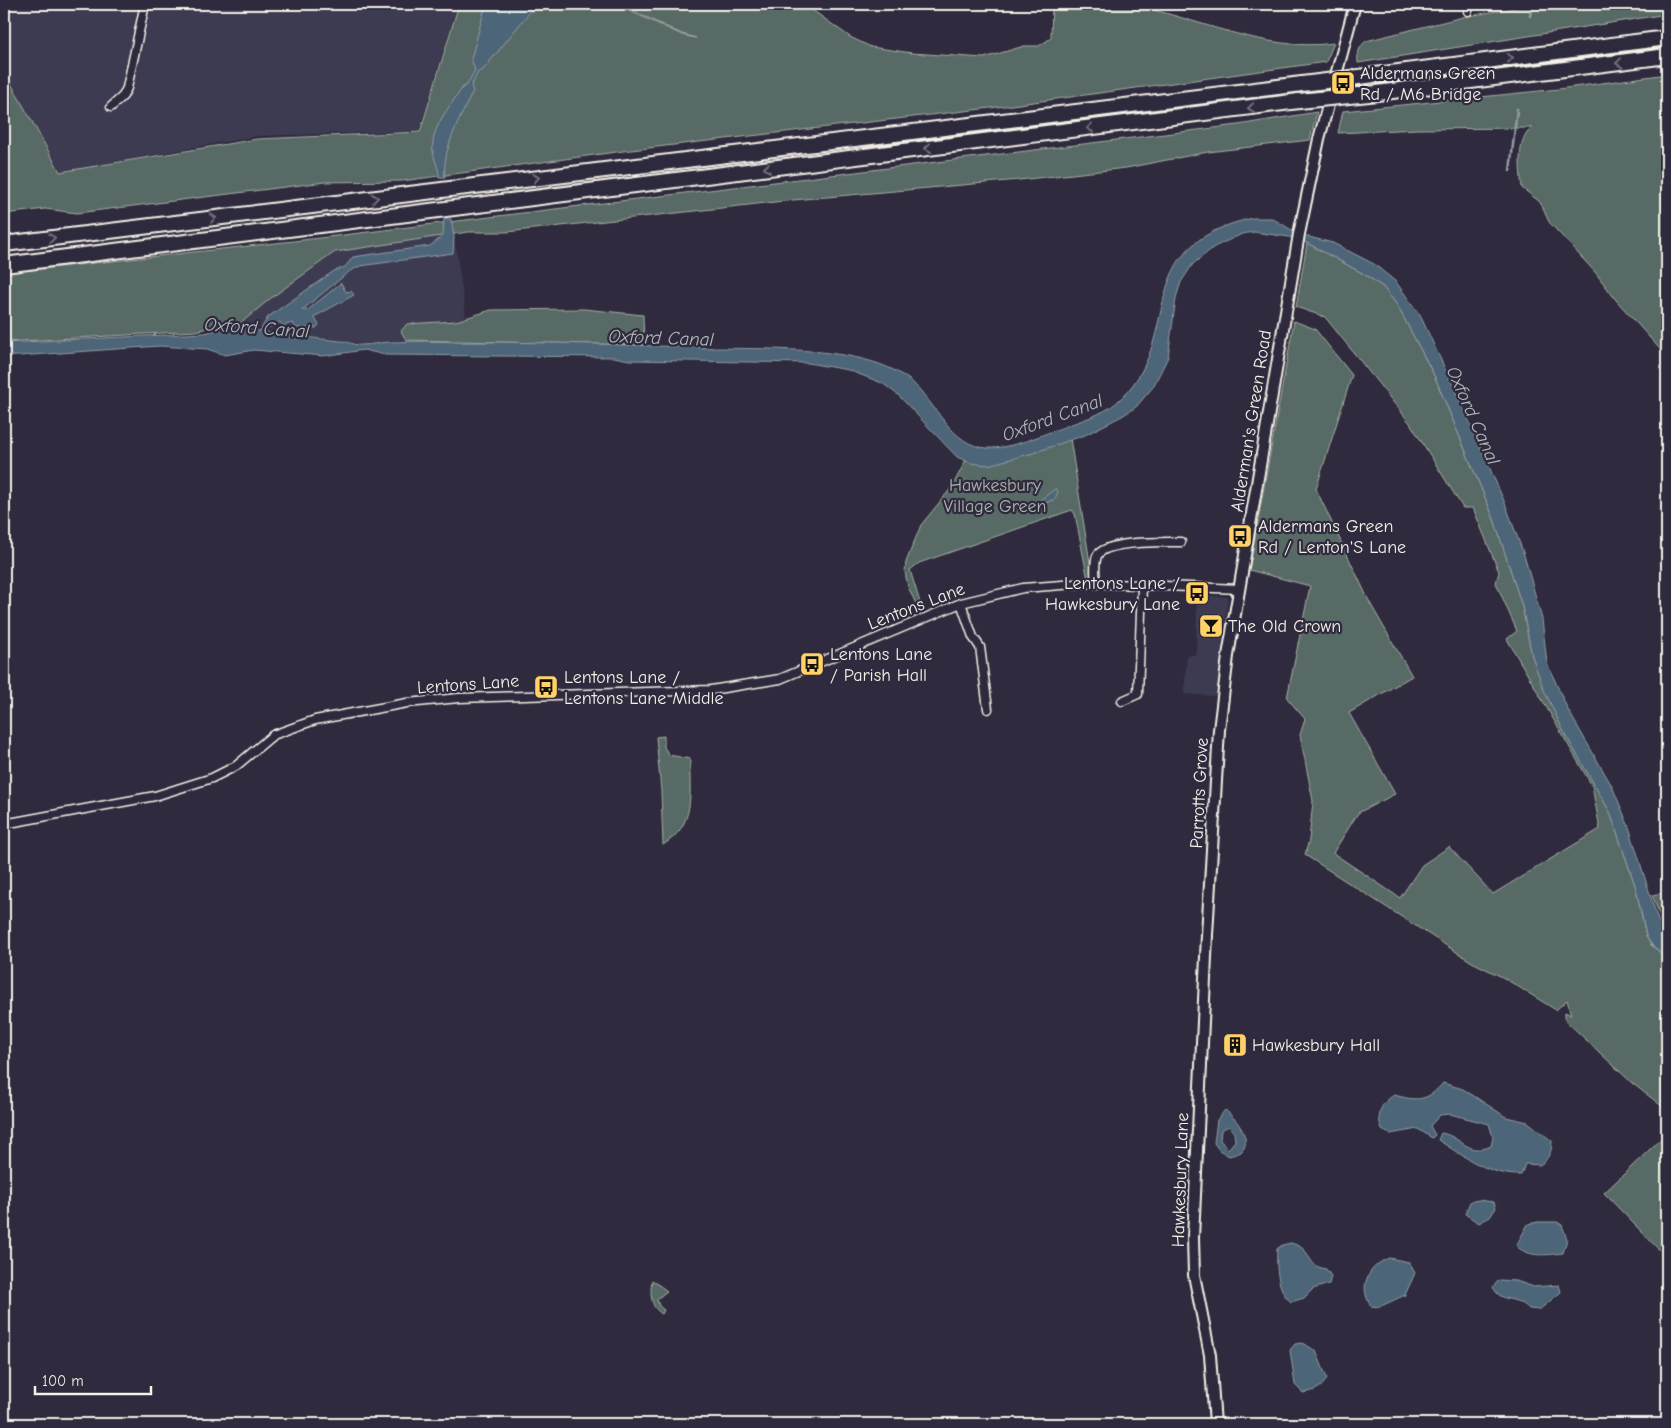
<svg xmlns="http://www.w3.org/2000/svg" width="1671" height="1428" font-family="'Comic Neue',sans-serif">
  <style>
    .built { fill: #3d3b51 }
    .green { fill: #586b65; stroke: #a6aea6 }
    .water { fill: #4e6578; stroke: #909da5; fill-rule: evenodd }
    .lines { fill: none; stroke-linecap: round; stroke-linejoin: round }
    .stream { stroke: #909da5; stroke-width: 2.5 }
    .minor-casing { stroke: #f4f1e8; stroke-width: 11 }
    .secondary-casing { stroke: #f4f1e8; stroke-width: 14 }
    .motorway-casing { stroke: #f4f1e8; stroke-width: 18 }
    .minor { stroke: #2f2a3d; stroke-width: 8 }
    .secondary { stroke: #2f2a3d; stroke-width: 10 }
    .motorway { stroke: #2f2a3d; stroke-width: 14 }
    .motorway-bridge-casing { stroke: #f4f1e8; stroke-width: 18; stroke-linecap: butt }
    .motorway-bridge { stroke: #2f2a3d; stroke-width: 14 }
    .oneway { stroke: #747079 }
    .labels { text-anchor: middle; stroke-width: 4.5; stroke-linejoin: round; paint-order: stroke }
    .poi-label { font-size: 18px; fill: #f4f1e8; stroke: #2f2a3d; text-anchor: start }
    .street-label { font-size: 18px; fill: #f4f1e8; stroke: #2f2a3d }
    .park-label { font-size: 18px; fill: #aeb5ad; stroke: #2f2a3d }
    .water-label { font-size: 19px; font-style: italic; fill: #b2b9bb; stroke: #2f2a3d }
  </style>
  <rect width="100%" height="100%" fill="#2f2a3d"/>
  <filter id="ink" filterUnits="userSpaceOnUse"><feTurbulence type="fractalNoise" baseFrequency=".02" numOctaves="2"/><feDisplacementMap in="SourceGraphic" scale="10" xChannelSelector="R" yChannelSelector="G"/><feConvolveMatrix kernelMatrix="1 2 1 2 8 2 1 2 1" color-interpolation-filters="sRGB"/></filter>
  <g filter="url(#ink)">
    <path class="built" d="M4 4H458L419 131 257 136 60 172 4 71Z
      M454 234 466 316 456 321 407 324 401 331 406 340 365 344 289 334 241 323 271 298 335 252Z
      M1197 595 1228 597 1216 696 1184 694 1187 655H1196Z"/>
    <path class="green" d="M459 4H615L682 35 696 38 682 34 618 4H804L850 37 871 47 912 53 984 58 1024 46H1039L1051 38 1052 4C1075 4 1106 0 1128 4 1196 17 1264 53 1334 43L1326 62 990 108 631 150 402 181 325 182 77 213 45 209 4 214V182H7L4 160V71L60 172 257 139 420 132Z
      M1537 4H1667V14L1358 63C1357 53 1359 47 1366 41L1463 17Z
      M1667 74V357L1616 300 1595 272 1549 222 1540 202 1522 188C1520 169 1516 140 1532 128L1417 129 1338 133 1343 111 1559 89Z
      M1317 112 1310 140 1208 152 1126 168 1019 180 793 200 507 232H468L335 252 271 298 241 323 231 322 196 331 4 342V273L303 240 1238 125Z
      M1307 243 1364 274 1383 287 1397 305 1434 375 1494 519 1522 606 1532 656 1559 722 1610 812 1636 888 1646 936 1651 945 1667 958V1110L1632 1083 1565 1020V1012L1571 1015 1567 1000 1556 1010 1504 978 1472 962 1305 855 1309 840 1313 801 1300 735 1305 719 1287 698 1310 586 1249 570 1294 321 1315 329 1352 375 1316 489 1370 603 1412 676 1349 713 1395 794 1358 813 1333 853 1400 898 1422 865 1449 847 1493 894 1600 829 1592 786 1507 639 1517 631 1496 583 1499 572 1473 508H1463L1410 423 1325 317 1296 307Z
      M584 309 643 315 644 345 406 340 401 331 407 324 456 321 491 310Z
      M1069 432 1092 575 1088 580 1075 514 1072 510 919 563 910 570 922 609 919 610 908 587 905 572 906 562 921 525 952 487 970 452 974 454Z
      M664 736V747L669 755 690 759C689 794 697 824 663 845L661 791 656 737Z
      M1667 892V931L1663 924 1652 895Z
      M1667 1133V1258L1604 1193Z
      M652 1280 667 1291 657 1299 659 1306 664 1310 662 1314C650 1307 650 1293 652 1280Z"/>
    <path class="water" d="M486 4H529L533 8 483 70 478 72 471 86 473 91C461 118 442 147 445 177H439C439 168 434 160 433 151 430 128 450 107 462 88L467 85 475 70 471 59Z
      M1253 218H1272L1290 229 1309 237 1333 243 1374 264 1396 282 1420 315 1466 414 1505 503 1524 555 1542 619 1547 663 1568 710 1612 786 1629 827 1658 920 1667 934V958L1651 944 1646 936 1636 888 1610 812 1564 732 1543 688 1532 656 1522 606 1494 519 1434 375 1397 305 1383 287 1364 274 1307 243 1289 237 1254 232 1242 234 1214 247 1193 264 1181 282 1176 298 1168 357 1153 387 1136 407 1122 416 1085 435 1033 453 988 465 971 463 957 457 898 395 882 383 848 370 808 363 629 360 614 357 385 355 364 350 323 356 254 350 225 355 207 349 160 346 4 357V343L205 333 232 325 260 331 268 317 334 271 345 267 353 257 430 246 443 236 444 219H451L454 237 453 253 360 266 350 271 302 310H308L341 283 346 292 351 291 354 295 314 317 319 325 316 328H297L292 323 283 326 280 322 267 328 266 332C291 336 315 338 340 341 348 341 355 346 362 345 372 345 381 342 391 342 414 341 437 341 459 342 545 342 631 345 717 348 759 349 802 348 843 355 867 359 893 366 912 382 936 403 951 446 987 448 1013 449 1040 435 1064 427 1081 420 1102 415 1116 403 1190 338 1125 246 1253 218Z
      M1055 489 1058 491 1055 499 1045 503 1040 500Z
      M1443 1083 1463 1089 1506 1117 1528 1122 1552 1141C1552 1152 1549 1158 1540 1165L1525 1164 1521 1175C1490 1176 1463 1156 1438 1140L1441 1133C1461 1136 1468 1157 1491 1146L1493 1137 1489 1124 1450 1114 1440 1115 1430 1126 1435 1135 1432 1138 1418 1129 1390 1134 1382 1130C1376 1114 1380 1104 1394 1095 1417 1101 1427 1102 1443 1083Z
      M1225 1110C1235 1117 1254 1140 1241 1152 1238 1154 1232 1155 1229 1156L1219 1150 1214 1143 1217 1120ZM1229 1126 1234 1133 1235 1141 1228 1149 1220 1140 1221 1130Z
      M1478 1200 1494 1202 1496 1208 1490 1217 1479 1223 1465 1214 1470 1202Z
      M1538 1222H1557L1562 1225 1567 1239 1563 1253C1546 1255 1530 1258 1516 1246L1528 1224Z
      M1291 1243C1315 1249 1304 1266 1326 1269L1331 1276 1329 1284 1313 1289 1304 1298 1291 1302C1277 1291 1276 1266 1277 1249L1282 1245Z
      M1389 1258 1409 1262 1415 1273 1405 1295 1379 1307 1371 1306C1358 1287 1368 1266 1389 1258Z
      M1499 1280 1516 1281 1534 1287 1559 1285 1561 1292 1539 1310 1529 1309C1516 1295 1501 1304 1493 1287Z
      M1303 1343 1316 1351 1327 1378C1322 1389 1314 1391 1303 1393L1295 1385 1290 1350 1295 1344Z"/>
    <g class="lines">
      <path class="stream" d="M1530 16 1532 4
        M1510 171 1517 109"/>
      <defs>
        <path id="minor" d="M1468 11 1469 4
          M111 107 123 96 127 88 145 4
          M1096 584C1095 575 1094 564 1097 556 1105 540 1164 542 1181 542
          M961 603 973 637 980 647 988 709
          M1122 701 1138 694 1142 585
          M4 824 155 796 212 778 236 766 273 735 315 720 407 703 459 698 711 690 780 679 961 603 1023 588 1088 583 1240 589"/>
        <path id="secondary" d="M1215 1424 1210 1355 1194 1275 1193 1238 1207 935 1219 730 1228 656 1299 234 1319 139 1355 4"/>
        <path id="motorway" d="M1375 75 1667 38
          M1369 94 1667 56
          M4 244 1302 84
          M4 265 1299 101"/>
      </defs>
      <use href="#minor" class="minor-casing"/>
      <use href="#secondary" class="secondary-casing"/>
      <use href="#motorway" class="motorway-casing"/>
      <use href="#minor" class="minor"/>
      <use href="#secondary" class="secondary"/>
      <use href="#motorway" class="motorway"/>
      <defs>
        <path id="motorway-bridge" d="M1302 84 1375 75
          M1299 101 1369 94"/>
      </defs>
      <use href="#motorway-bridge" class="motorway-bridge-casing"/>
      <use href="#motorway-bridge" class="motorway-bridge"/>
    </g>
    <defs><path id="oneway-chevron" d="M-2-3.5L2.5 0L-2 3.5" fill="none" stroke-width="1.6" stroke-linecap="round" stroke-linejoin="round" transform="scale(1.25)"/></defs>
    <g class="oneway">
      <use href="#oneway-chevron" transform="translate(1510 58) rotate(-7)"/>
      <use href="#oneway-chevron" transform="translate(1619 63) rotate(173)"/>
      <use href="#oneway-chevron" transform="translate(1251 108) rotate(173)"/>
      <use href="#oneway-chevron" transform="translate(1090 128) rotate(173)"/>
      <use href="#oneway-chevron" transform="translate(928 148) rotate(173)"/>
      <use href="#oneway-chevron" transform="translate(767 168) rotate(173)"/>
      <use href="#oneway-chevron" transform="translate(536 178) rotate(-7)"/>
      <use href="#oneway-chevron" transform="translate(375 198) rotate(-7)"/>
      <use href="#oneway-chevron" transform="translate(213 218) rotate(-7)"/>
      <use href="#oneway-chevron" transform="translate(52 238) rotate(-7)"/>
    </g>
  </g>
  <defs>
    <symbol id="bus-square" viewBox="-11 -11 22 22"><rect x="-9" y="-9" width="18" height="18" rx="4" fill="#ffd166" stroke="#2f2a3d"/><path d="M-5-6H5V4H4V6H2V4H-2V6H-4V4H-5ZM-3.5-4V0h7V-4ZM-3.5 1.2v1.5H-2V1.2ZM2 1.2v1.5H3.5V1.2Z" fill="#111"/></symbol>
    <symbol id="bar-square" viewBox="-11 -11 22 22"><rect x="-9" y="-9" width="18" height="18" rx="4" fill="#ffd166" stroke="#2f2a3d"/><path d="M-6-5H6L.8 .8V4.5H3.5V6h-7V4.5H-.8V.8Z" fill="#111"/></symbol>
    <symbol id="building-square" viewBox="-11 -11 22 22"><rect x="-9" y="-9" width="18" height="18" rx="4" fill="#ffd166" stroke="#2f2a3d"/><path d="M-4-6H4V6H1V3H-1V6H-4ZM-2.5-4.3h1.7v1.8h-1.7ZM.8-4.3h1.7v1.8H.8ZM-2.5-1h1.7V.8h-1.7ZM.8-1h1.7V.8H.8Z" fill="#111"/></symbol>
  </defs>
  <g fill-rule="evenodd">
    <use href="#bus-square" x="1329" y="69" width="28" height="28"/>
    <use href="#bus-square" x="1226" y="522" width="28" height="28"/>
    <use href="#bus-square" x="1183" y="579" width="28" height="28"/>
    <use href="#bar-square" x="1197" y="612" width="28" height="28"/>
    <use href="#bus-square" x="798" y="650" width="28" height="28"/>
    <use href="#bus-square" x="532" y="673" width="28" height="28"/>
    <use href="#building-square" x="1221" y="1031" width="28" height="28"/>
  </g>
  <g class="labels">
    <g class="poi-label">
      <text x="1360" y="79">Aldermans Green<tspan x="1360" dy="21">Rd / M6 Bridge</tspan></text>
      <text x="1258" y="532">Aldermans Green<tspan x="1258" dy="21">Rd / Lenton'S Lane</tspan></text>
      <text x="1180" y="589" text-anchor="end">Lentons Lane /<tspan x="1180" dy="21">Hawkesbury Lane</tspan></text>
      <text x="1228" y="632">The Old Crown</text>
      <text x="830" y="660">Lentons Lane<tspan x="830" dy="21">/ Parish Hall</tspan></text>
      <text x="564" y="683">Lentons Lane /<tspan x="564" dy="21">Lentons Lane Middle</tspan></text>
      <text x="1252" y="1051">Hawkesbury Hall</text>
    </g>
    <g class="street-label">
      <text transform="translate(1251 421) rotate(-81)" y="6">Alderman's Green Road</text>
      <text transform="translate(916 606) rotate(-21)" y="6">Lentons Lane</text>
      <text transform="translate(468 684) rotate(-4)" y="6">Lentons Lane</text>
      <text transform="translate(1199 793) rotate(-87)" y="6">Parrotts Grove</text>
      <text transform="translate(1180 1180) rotate(-88)" y="6">Hawkesbury Lane</text>
    </g>
    <g class="park-label">
      <text x="995" y="491">Hawkesbury<tspan x="995" dy="21">Village Green</tspan></text>
    </g>
    <g class="water-label">
      <text transform="translate(257 327) rotate(4)" y="7">Oxford Canal</text>
      <text transform="translate(661 337) rotate(2)" y="7">Oxford Canal</text>
      <text transform="translate(1474 415) rotate(66)" y="7">Oxford Canal</text>
      <text transform="translate(1052 417) rotate(-20)" y="7">Oxford Canal</text>
    </g>
  </g>
  <rect width="1671" height="1428" fill="none" stroke="#2f2a3d" stroke-width="20"/>
  <rect x="10" y="10" width="1651" height="1408" fill="none" stroke="#f4f1e8" stroke-width="2" filter="url(#ink)"/>
  <path d="M35 1386v8h116v-8" fill="none" stroke="#f4f1e8" stroke-width="2.5"/>
  <text x="42" y="1386" font-size="15" fill="#f4f1e8" stroke="#2f2a3d" stroke-width="4" paint-order="stroke">100 m</text>
</svg>
